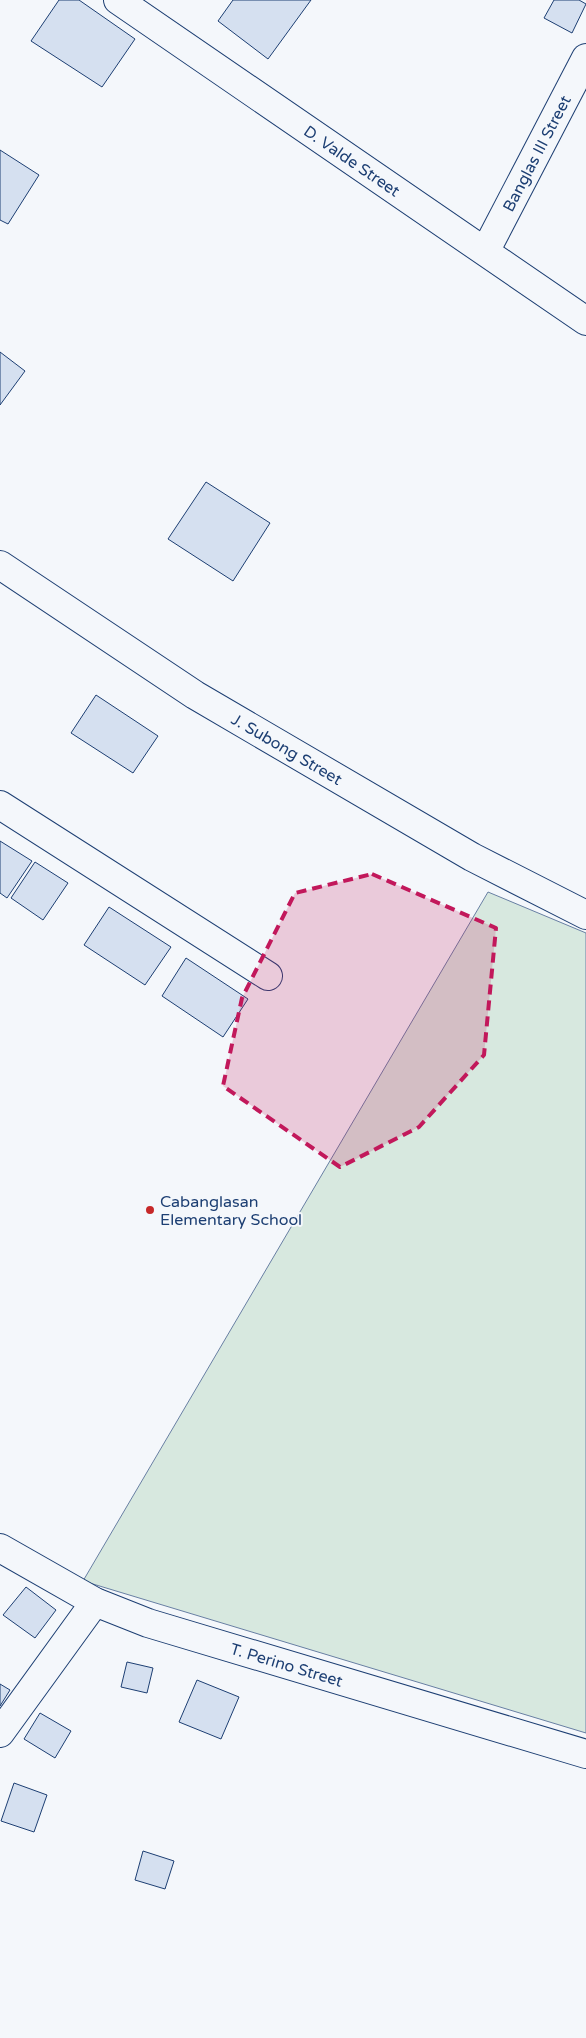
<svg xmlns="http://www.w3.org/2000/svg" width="586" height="2038" font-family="'Varela Round',sans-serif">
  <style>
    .green { fill: #d7e8df; stroke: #687fa3 }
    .building { fill: #d5e0f0; stroke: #1d3f73 }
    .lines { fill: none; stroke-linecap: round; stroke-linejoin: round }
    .minor-casing { stroke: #1d3f73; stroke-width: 30 }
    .minor { stroke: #f4f7fb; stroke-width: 28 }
    .marked { fill: #c2185b; fill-opacity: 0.2; stroke: #c2185b; stroke-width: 4; stroke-dasharray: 10 6; stroke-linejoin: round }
    .poi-dot { fill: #c62828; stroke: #f4f7fb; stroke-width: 2 }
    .labels { text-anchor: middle; stroke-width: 4; stroke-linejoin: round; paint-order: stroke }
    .street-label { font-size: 16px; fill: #1d3f73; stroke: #f4f7fb }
    .poi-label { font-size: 16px; fill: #1d3f73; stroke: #f4f7fb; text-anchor: start }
  </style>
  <rect width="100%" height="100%" fill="#f4f7fb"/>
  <path class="green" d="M488 892 586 933V1733L83 1581Z"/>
  <path class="building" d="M59 0H79L135 39 102 87 31 41Z
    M233 0H311L268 59 218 21Z
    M554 0H579L586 4 572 33 544 18Z
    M0 150 39 175 8 224 0 220Z
    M0 352 25 371 0 405Z
    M206 482 270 523 233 581 168 539Z
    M96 695 158 736 133 773 71 733Z
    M0 841 32 861 7 898 0 893Z
    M35 862 68 883 43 920 11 898Z
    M109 907 171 947 145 985 84 945Z
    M186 958 248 999 223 1037 162 996Z
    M26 1587 56 1610 35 1638 3 1615Z
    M127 1662 153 1668 147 1693 121 1687Z
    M197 1680 239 1697 221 1739 179 1722Z
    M0 1684 10 1690 0 1706Z
    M40 1713 71 1731 55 1758 24 1739Z
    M14 1783 47 1795 34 1832 1 1821Z
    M143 1851 174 1861 165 1889 135 1880Z"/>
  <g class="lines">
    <defs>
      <g id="minor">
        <path id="s1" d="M118 0 586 321"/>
        <path id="s2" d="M486 250 586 58"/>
        <path id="s3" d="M0 565 195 695 472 857 586 915"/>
        <path d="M0 805 268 976"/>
        <path id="s4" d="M0 1548 95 1602 148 1623 586 1754"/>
        <path d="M0 1733 95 1602"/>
      </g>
    </defs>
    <use href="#minor" class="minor-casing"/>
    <use href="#minor" class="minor"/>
  </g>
  <path class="marked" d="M372 874 496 928 484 1055 419 1127 340 1167 223 1086 242 998 295 893Z"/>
  <circle class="poi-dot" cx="150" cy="1210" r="5"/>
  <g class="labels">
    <g class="street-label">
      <text dy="6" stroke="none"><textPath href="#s2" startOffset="109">Banglas III Street</textPath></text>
      <text dy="6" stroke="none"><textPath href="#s1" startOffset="284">D. Valde Street</textPath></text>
      <text dy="6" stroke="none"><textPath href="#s3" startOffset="341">J. Subong Street</textPath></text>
      <text dy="6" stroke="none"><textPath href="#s4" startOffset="311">T. Perino Street</textPath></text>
    </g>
    <g class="poi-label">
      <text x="160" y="1207">Cabanglasan<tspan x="160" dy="18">Elementary School</tspan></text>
    </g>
  </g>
</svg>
